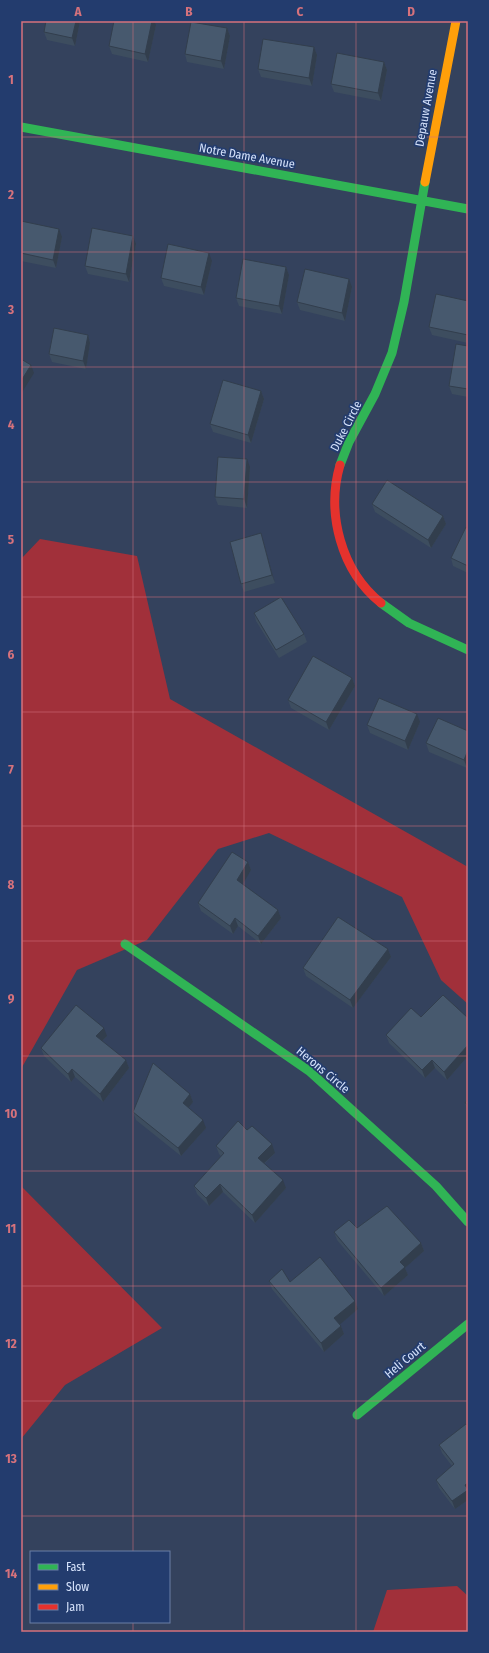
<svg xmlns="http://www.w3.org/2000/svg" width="489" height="1653" font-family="'Fira Sans Condensed',sans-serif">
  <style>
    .forest { fill: #a1303a }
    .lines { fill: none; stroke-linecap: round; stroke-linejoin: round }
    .fast { stroke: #30b455; stroke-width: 9 }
    .slow { stroke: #ff9f0a; stroke-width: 9 }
    .jam { stroke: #e5322d; stroke-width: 9 }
    .wall { fill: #3d4d5f }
    .shaded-wall { fill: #323e4d }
    .building { fill: #47596e; stroke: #323e4d }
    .grid { fill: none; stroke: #d6727c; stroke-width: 1; stroke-opacity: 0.55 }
    .labels { text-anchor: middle; stroke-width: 3.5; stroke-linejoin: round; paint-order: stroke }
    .street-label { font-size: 12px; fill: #d5e2fb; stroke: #233c6e }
    .neatline { fill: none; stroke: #d6727c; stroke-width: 1.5 }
    .grid-label { font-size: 13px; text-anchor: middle; font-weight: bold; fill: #d6727c }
  </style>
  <rect width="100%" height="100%" fill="#34425d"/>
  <path class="forest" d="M40 539 137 556 170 699 468 867V1004L441 980 402 897 269 833 218 849 147 940 77 970 21 1069V559Z
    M21 1186 162 1328 65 1385 21 1439Z
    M457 1586 468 1596V1632H373L387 1590Z"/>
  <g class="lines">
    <path class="fast" d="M21 127 468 209
      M340 465 349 442 375 394 392 353 404 302 425 182
      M381 603 409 623 468 650
      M125 944 309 1071 436 1186 468 1222
      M357 1415 468 1324"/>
    <path class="slow" d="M425 182 456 21"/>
    <path class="jam" d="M340 465C326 513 341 571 381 603"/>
  </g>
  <path class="wall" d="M80 21 75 46 47 40 44 32Z
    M156 25 148 62 112 54 109 46Z
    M227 28 230 36 224 69 187 62 185 54Z
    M314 47 317 55 312 86 261 77 258 69Z
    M384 62 387 70 381 101 334 92 331 84Z
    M21 221 62 237 56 268 21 261Z
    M136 244 129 282 88 274 85 266Z
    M212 261 204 295 164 286 161 278Z
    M286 267 289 275 282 314 239 306 236 298Z
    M352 287 345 321 300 310 297 302Z
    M468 301V343L432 335 429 327Z
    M88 335 90 343 86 369 52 362 49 354Z
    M468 346V397L452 394 449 386Z
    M261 391 264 399 251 443 213 432 210 424Z
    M250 467 247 508 218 505 215 497Z
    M372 504 443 516 446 524 431 548 375 512Z
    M468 528V573L453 566 451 558Z
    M261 533 263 541 275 583 244 592 241 584Z
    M254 613 304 634 307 642 279 658 256 621Z
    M352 678 355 686 329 730 291 708 288 700Z
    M420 722 408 750 370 733 367 725Z
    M468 731 467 768 429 752 426 743Z
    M248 862 251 870 242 884 278 910 281 918 261 944 238 926 233 934 201 911 198 903Z
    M388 949 391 957 353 1008 306 976 303 968Z
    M421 1017 468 1018V1056L447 1080 435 1068 425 1078 389 1043 386 1035Z
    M107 1036 102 1041 126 1060 129 1068 103 1102 75 1077 71 1082 44 1056 41 1048Z
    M190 1094 193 1102 188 1108 206 1128 181 1156 136 1120 133 1112Z
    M468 1099V1111L465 1103Z
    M247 1130 275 1153 264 1164 286 1188 255 1223 223 1192 209 1206 197 1194 194 1186 221 1156 219 1154 216 1146Z
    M334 1232 421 1243 424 1251 405 1268 408 1275 384 1296 337 1240Z
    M269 1281 290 1282 355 1301 358 1309 340 1324 341 1326 344 1334 324 1352 272 1289Z
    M468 1426V1500L455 1509 439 1488 436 1480 452 1466 442 1453 439 1445Z"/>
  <path class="shaded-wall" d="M76 21H80L75 46 72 38Z
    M152 21H154L156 25 148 62 145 54Z
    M227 28 230 36 224 69 221 61Z
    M314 47 317 55 312 86 309 78Z
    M384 62 387 70 381 101 378 93Z
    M59 229 62 237 56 268 53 260Z
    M133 236 136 244 129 282 126 274Z
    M209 253 212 261 204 295 201 287Z
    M286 267 289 275 282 314 279 306Z
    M349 279 352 287 345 321 342 313Z
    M88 335 90 343 86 369 83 361Z
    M31 365 34 373 21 394V381Z
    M261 391 264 399 251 443 248 435Z
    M247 459 250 467 247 508 244 499Z
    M443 516 446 524 431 548 428 540Z
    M261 533 263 541 275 583 272 575Z
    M352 678 355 686 329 730 326 722Z
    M417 714 420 722 408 750 405 741Z
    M468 750V765L467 768 464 760Z
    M248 862 251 870 240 889 237 880Z
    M278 910 281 918 261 944 258 936Z
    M235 918 238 926 233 934 230 926Z
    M388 949 391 957 353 1008 350 1000Z
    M104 1028 107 1036 99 1044 96 1036Z
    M468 1045V1056L447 1080 444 1072Z
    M126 1060 129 1068 103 1102 100 1094Z
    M432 1060 435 1068 425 1078 422 1070Z
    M72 1069 75 1077 71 1082 68 1074Z
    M190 1094 193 1102 186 1111 183 1103Z
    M203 1120 206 1128 181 1156 178 1148Z
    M272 1144 275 1153 261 1166 258 1158Z
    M283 1180 286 1188 255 1223 252 1215Z
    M220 1184 223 1192 209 1206 206 1198Z
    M421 1243 424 1251 405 1268 408 1275 384 1296 381 1288 400 1262Z
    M355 1301 358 1309 337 1327 334 1318Z
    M341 1326 344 1334 324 1352 321 1343Z
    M468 1483V1500L455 1509 452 1501 465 1485Z"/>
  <path class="building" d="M46 21H76L72 38 44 32Z
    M114 21H152L145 54 109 46Z
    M191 22 227 28 221 61 185 54Z
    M263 39 314 47 309 78 258 69Z
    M337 53 384 62 378 93 331 84Z
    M21 221 59 229 53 260 21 253Z
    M92 228 133 236 126 274 85 266Z
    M168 244 209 253 201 287 161 278Z
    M243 259 286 267 279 306 236 298Z
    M305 269 349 279 342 313 297 302Z
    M436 294 468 301V335L429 327Z
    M54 328 88 335 83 361 49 354Z
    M456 344 468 346V389L449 386Z
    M21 359 31 365 21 381Z
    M223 380 261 391 248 435 210 424Z
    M218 457 247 459 244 499 215 497Z
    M387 480 443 516 428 540 372 504Z
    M466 527 468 528V566L451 558Z
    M261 533 272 575 241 584 230 542Z
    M281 597 304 634 276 650 254 613Z
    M313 656 352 678 326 722 288 700Z
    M379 698 417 714 405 741 367 725Z
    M438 718 468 731V750L464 760 426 743Z
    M232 852 248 862 237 880 278 910 258 936 235 918 230 926 198 903Z
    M338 917 388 949 350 1000 303 968Z
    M443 995 468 1018V1045L444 1072 432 1060 422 1070 386 1035 411 1008 421 1017Z
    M76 1005 104 1028 96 1036 126 1060 100 1094 72 1069 68 1074 41 1048Z
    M153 1063 190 1094 183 1103 203 1120 178 1148 133 1112Z
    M468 1099V1105L465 1103Z
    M238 1121 247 1130 252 1126 272 1144 258 1158 283 1180 252 1215 220 1184 206 1198 194 1186 224 1153 216 1146Z
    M387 1206 421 1243 400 1262 405 1267 381 1288 334 1232 349 1220 357 1228Z
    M320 1257 355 1301 334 1318 341 1326 321 1343 269 1281 282 1269 290 1282Z
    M466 1424 468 1426V1483L465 1485 468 1490 452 1501 436 1480 454 1464 439 1445Z"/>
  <path class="grid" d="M133 21V1552M244 21V1632M356 21V1632M21 137H468M21 252H468M21 367H468M21 482H468M21 597H468M21 712H468M21 826H468M21 941H468M21 1056H468M21 1171H468M21 1286H468M21 1401H468M21 1516H468M133 1622V1632"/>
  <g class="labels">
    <g class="street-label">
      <text transform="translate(426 108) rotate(-80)" y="4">Depauw Avenue</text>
      <text transform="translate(247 156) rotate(10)" y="4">Notre Dame Avenue</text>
      <text transform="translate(346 426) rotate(-63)" y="4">Duke Circle</text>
      <text transform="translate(323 1070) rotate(40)" y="4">Herons Circle</text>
      <text transform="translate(405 1360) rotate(-40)" y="4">Heli Court</text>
    </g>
  </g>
  <rect width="489" height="1653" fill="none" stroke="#233c6e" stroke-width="44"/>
  <rect x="30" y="1551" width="140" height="72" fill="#233c6e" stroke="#6a7ea6"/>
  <rect x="38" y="1564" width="20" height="6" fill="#30b455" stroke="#6a7ea6"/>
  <text x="66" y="1571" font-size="12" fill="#d5e2fb">Fast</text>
  <rect x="38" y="1584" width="20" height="6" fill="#ff9f0a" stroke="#6a7ea6"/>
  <text x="66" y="1591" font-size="12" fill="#d5e2fb">Slow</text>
  <rect x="38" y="1604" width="20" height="6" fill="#e5322d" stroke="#6a7ea6"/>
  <text x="66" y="1611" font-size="12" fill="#d5e2fb">Jam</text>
  <rect x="22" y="22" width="445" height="1609" class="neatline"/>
  <g class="grid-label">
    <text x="78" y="16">A</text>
    <text x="189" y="16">B</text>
    <text x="300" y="16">C</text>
    <text x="411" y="16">D</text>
    <text x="11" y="84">1</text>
    <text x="11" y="199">2</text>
    <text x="11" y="314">3</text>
    <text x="11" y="429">4</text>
    <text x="11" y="544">5</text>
    <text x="11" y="659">6</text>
    <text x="11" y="774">7</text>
    <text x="11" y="889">8</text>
    <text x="11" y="1003">9</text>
    <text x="11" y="1118">10</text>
    <text x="11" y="1233">11</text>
    <text x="11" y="1348">12</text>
    <text x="11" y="1463">13</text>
    <text x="11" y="1578">14</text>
  </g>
</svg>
